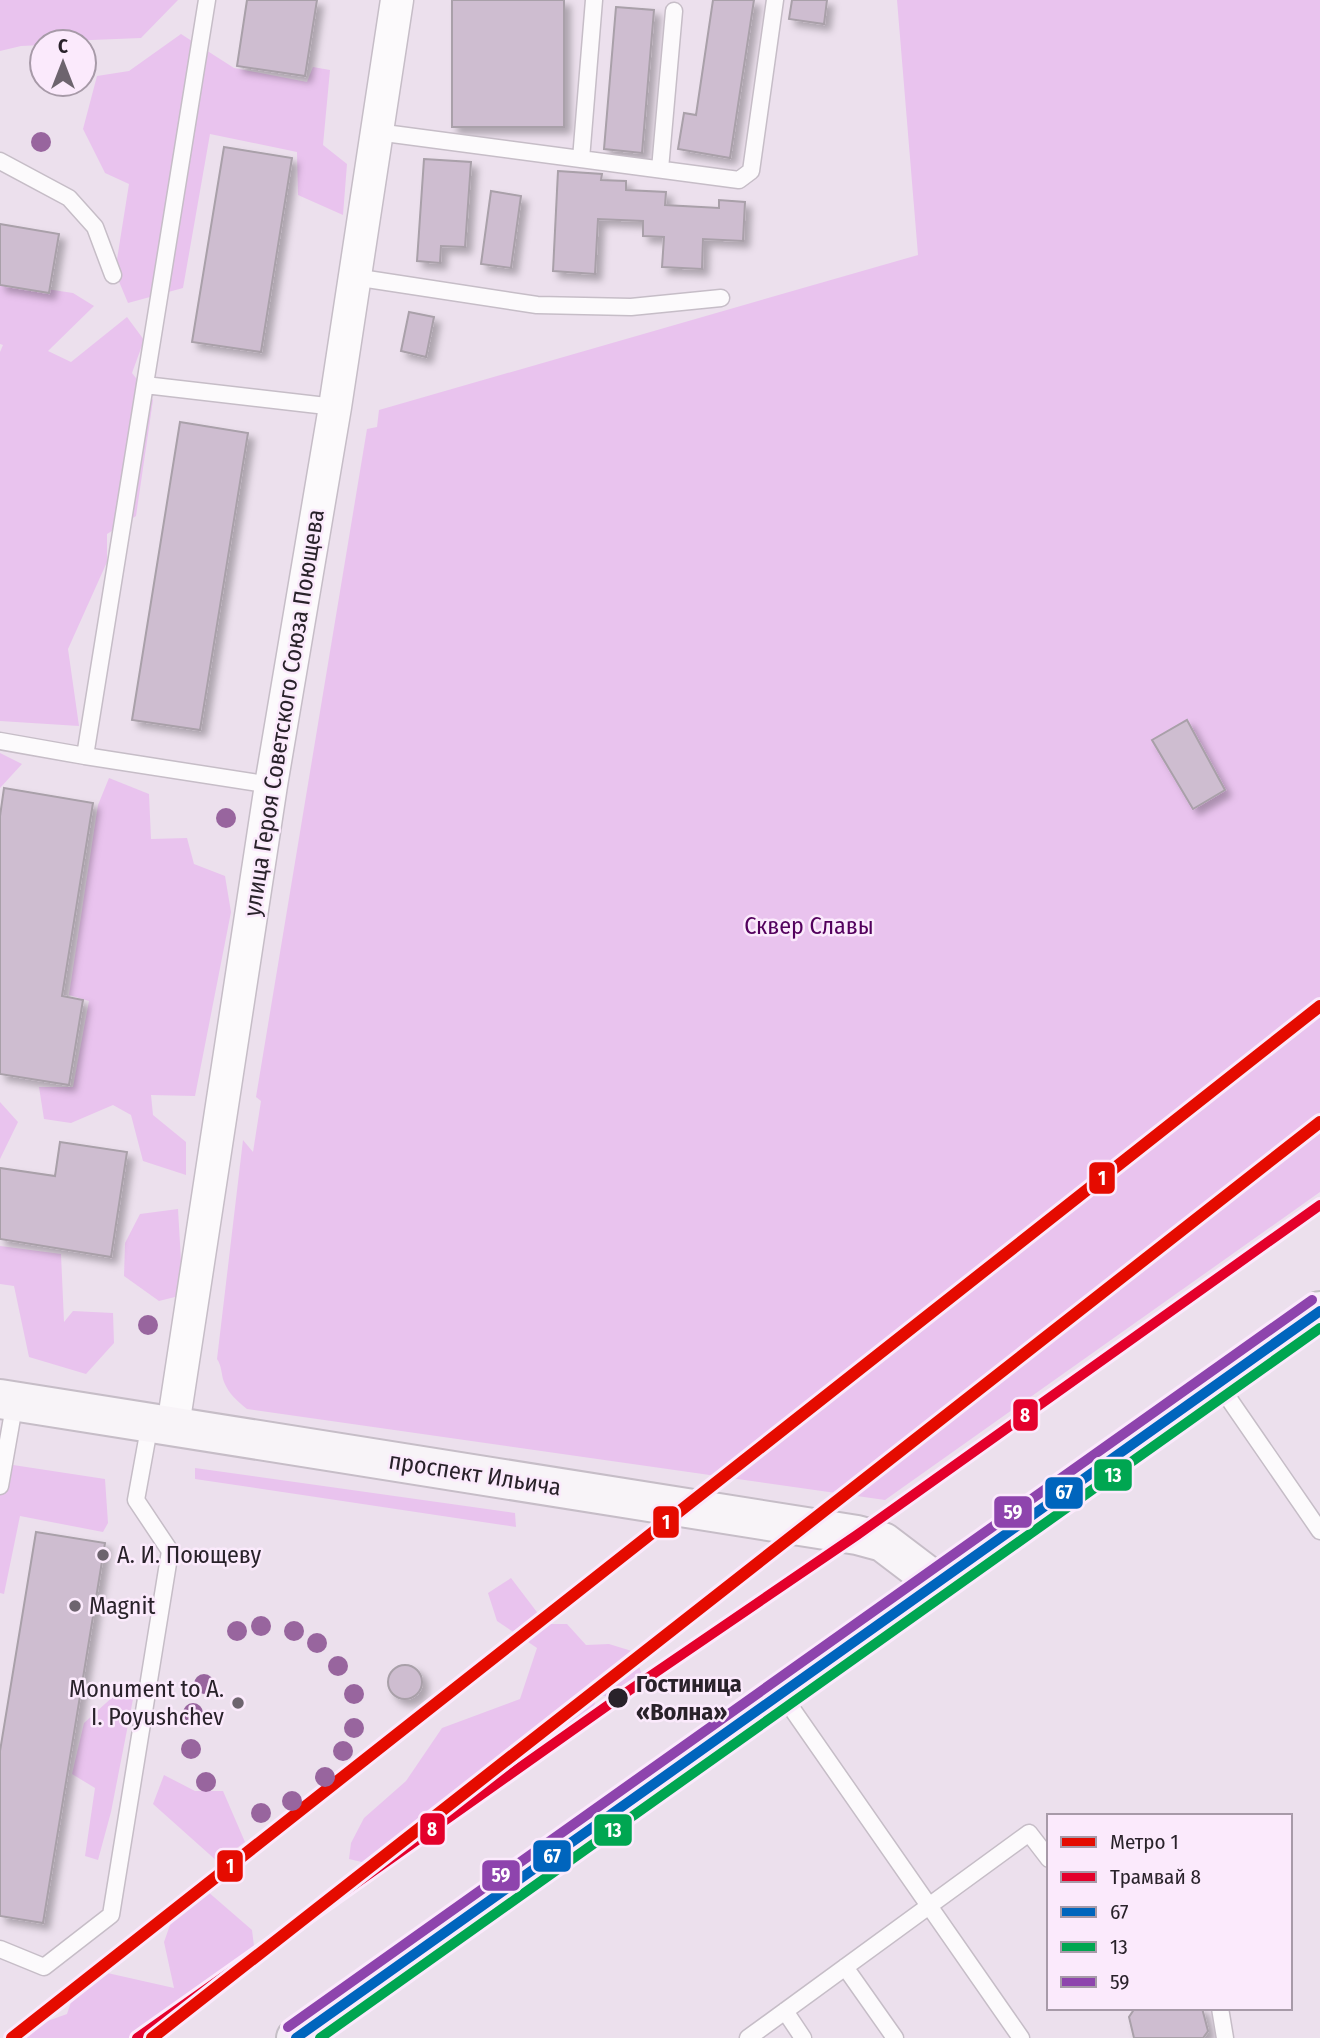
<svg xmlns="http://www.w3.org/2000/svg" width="1320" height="2038" font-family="'Fira Sans Condensed',sans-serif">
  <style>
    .green { fill: #e9c3ee }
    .building { fill: #cebdd0; stroke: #a9a0a9; stroke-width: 2; filter: url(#shadow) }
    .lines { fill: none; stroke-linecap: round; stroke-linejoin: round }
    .lane-casing { stroke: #c6bdc7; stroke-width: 19 }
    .street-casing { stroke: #c6bdc7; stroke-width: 35 }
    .secondary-casing { stroke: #c6bdc7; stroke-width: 42 }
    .primary-casing { stroke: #c5bfc6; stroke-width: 42 }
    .lane { stroke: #fcfafc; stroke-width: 16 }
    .street { stroke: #fcfafc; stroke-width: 32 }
    .secondary { stroke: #f8f4f8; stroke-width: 38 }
    .primary { stroke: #f4eef5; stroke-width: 38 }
    .bus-1-casing { stroke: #fbeafc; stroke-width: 16 }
    .bus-2-casing { stroke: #fbeafc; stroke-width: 16 }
    .bus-3-casing { stroke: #fbeafc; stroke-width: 16 }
    .bus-1 { stroke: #0065bd; stroke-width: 10 }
    .bus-2 { stroke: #00a651; stroke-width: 10 }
    .bus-3 { stroke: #8e44ad; stroke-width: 10 }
    .tram-1-casing { stroke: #fbeafc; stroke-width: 16 }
    .tram-1 { stroke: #e4002b; stroke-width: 10 }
    .metro-1-casing { stroke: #fbeafc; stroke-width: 18 }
    .metro-1 { stroke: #e50b00; stroke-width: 12 }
    .tree { fill: #98659e }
    .poi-dot { fill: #6d646e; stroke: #fbeafc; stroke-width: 2.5 }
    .stop-dot { fill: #29222a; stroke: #fbeafc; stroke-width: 2.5 }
    .labels { text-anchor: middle; stroke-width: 5; stroke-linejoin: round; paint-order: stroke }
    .street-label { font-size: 24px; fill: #29222a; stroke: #fbeafc }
    .park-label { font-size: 24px; fill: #53005d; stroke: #fbeafc }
    .poi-label { font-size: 24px; fill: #29222a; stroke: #fbeafc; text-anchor: start }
    .stop-label { font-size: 24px; font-weight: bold; fill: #29222a; stroke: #fbeafc; text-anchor: start }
    .line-badge { stroke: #fbeafc; stroke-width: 2.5 }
    .badge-label { font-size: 19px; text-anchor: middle; font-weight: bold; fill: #fff }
  </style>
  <defs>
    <filter id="shadow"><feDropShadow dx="6" dy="6" stdDeviation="3.5" flood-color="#0004"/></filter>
  </defs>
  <rect width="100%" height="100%" fill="#ece0ed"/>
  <path class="green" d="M0 0H178L141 38 42 42V45L21 46 0 51Z
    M897 0H1320V1192L885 1500 247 1409C237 1401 229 1394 224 1382 221 1374 222 1366 217 1359L243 1140 253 1152 261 1101 256 1097 367 429 377 427 379 410 918 255Z
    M181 34 234 68 307 82 313 67 330 70 323 145 347 164 343 215 298 195 297 152 210 134 183 288 128 303 115 272 129 184 105 173 83 129 97 76 129 71Z
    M0 282 73 293 94 306 48 351 71 362 127 317 144 340 132 373 153 400 136 516 107 534V562L68 649 79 726 0 721V352L3 345 0 344Z
    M0 753 22 764 0 788Z
    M109 778 149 794 151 839 187 838 194 864 225 876 231 912 195 1096 151 1095 153 1115 186 1142V1175L143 1161 131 1115 113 1105 71 1123 44 1119 39 1087H73L89 1001 69 995 98 805Z
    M0 1102 18 1122 0 1159Z
    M178 1209 183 1295 159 1301 124 1276 125 1243 140 1214Z
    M0 1246 61 1254 64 1322 73 1311 113 1313 114 1343 86 1374 29 1357 14 1286 0 1284Z
    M0 1463 105 1479 108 1523 103 1532 20 1516 4 1594 0 1593Z
    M195 1468 515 1513 516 1527 195 1479Z
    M511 1578 546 1624H567L586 1645 609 1644 635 1652 642 1676 621 1696H597L588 1726 533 1747 366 1863 349 1859 351 1843 364 1818 406 1781 442 1728 520 1699 537 1648 497 1621 488 1593Z
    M117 1693 134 1694 111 1812 98 1860 85 1856 95 1788 72 1774 84 1723Z
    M164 1775 195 1791H223L245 1842 218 1862 153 1804Z
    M207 1891 252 1930 255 1954 141 2038H15L14 2033 67 2014 81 1972H103L174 1988 164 1942 176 1908Z"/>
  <path class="building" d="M247 0H317L305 76 237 66Z
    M452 0H564V127H452Z
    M713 0H754L730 158 678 149 684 113 696 115Z
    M792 0H827L824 24 789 19Z
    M616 7 654 10 642 153 604 149Z
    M224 147 292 158 261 352 192 342Z
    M424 159 471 162 465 247 441 246 440 263 417 261Z
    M558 171 602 174 601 180 626 181V190L666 192 665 205 719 208V200L745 202 743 241 703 239 702 269 662 267 664 237 643 236V221L598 219 595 274 553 271Z
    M491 191 521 196 511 268 481 264Z
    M0 224 59 234 49 293 0 285Z
    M409 312 434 317 426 357 401 351Z
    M180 422 248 433 200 730 132 720Z
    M1187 720 1225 790 1193 809 1152 740Z
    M4 788 93 803 62 996 83 1000 69 1085 0 1074V816Z
    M60 1142 127 1152 111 1257 0 1239V1168L55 1176Z
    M36 1532 105 1543 43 1923 0 1916V1751Z
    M388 1682a17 17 0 1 1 34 0a17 17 0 1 1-34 0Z
    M1135 2008H1202L1208 2031 1203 2038H1134L1129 2017Z"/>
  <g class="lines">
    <defs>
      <path id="lane" d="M207 0 85 756 271 785
        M377 132 739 180 751 171 775 0
        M581 159 594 0
        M0 161 69 198 95 227 113 275
        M660 169 674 11
        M354 277 537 305 631 307 721 298
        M145 385 335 407
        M0 741 85 756
        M1218 1383 1320 1531
        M0 1486 15 1401
        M781 1693 1021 2038
        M0 1949 44 1967 111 1915 170 1551 136 1500 150 1423
        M845 1967 895 2038
        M1220 2008 1225 2038
        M785 2011 803 2038
        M748 2038 1029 1833 1049 1859"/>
      <path id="street" d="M173 1426 271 785 335 407 397 0"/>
      <path id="secondary" d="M0 1399 857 1535 883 1542 937 1583"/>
      <path id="primary" d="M296 2038 1320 1311"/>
    </defs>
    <use href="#lane" class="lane-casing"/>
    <use href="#street" class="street-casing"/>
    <use href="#secondary" class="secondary-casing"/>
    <use href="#primary" class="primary-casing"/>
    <use href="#lane" class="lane"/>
    <use href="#street" class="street"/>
    <use href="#secondary" class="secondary"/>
    <use href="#primary" class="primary"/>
    <defs>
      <path id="bus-1" d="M296 2038 1320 1311"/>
      <path id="bus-2" d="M320 2038 1320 1328"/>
      <path id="bus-3" d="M288 2027 1312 1300"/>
    </defs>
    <use href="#bus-1" class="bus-1-casing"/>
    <use href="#bus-2" class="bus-2-casing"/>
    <use href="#bus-3" class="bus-3-casing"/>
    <use href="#bus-1" class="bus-1"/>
    <use href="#bus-2" class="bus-2"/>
    <use href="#bus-3" class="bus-3"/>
    <defs>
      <path id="tram-1" d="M137 2038 621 1696 857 1535 1320 1205"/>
    </defs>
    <use href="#tram-1" class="tram-1-casing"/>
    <use href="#tram-1" class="tram-1"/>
    <defs>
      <path id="metro-1" d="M12 2038 1320 1006
        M152 2038 1320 1122"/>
    </defs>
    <use href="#metro-1" class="metro-1-casing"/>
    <use href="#metro-1" class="metro-1"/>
  </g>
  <g class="tree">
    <circle cx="41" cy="142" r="10"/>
    <circle cx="226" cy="818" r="10"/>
    <circle cx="148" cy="1325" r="10"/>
    <circle cx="261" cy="1626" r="10"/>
    <circle cx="237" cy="1631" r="10"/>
    <circle cx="294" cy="1631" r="10"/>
    <circle cx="317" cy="1643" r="10"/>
    <circle cx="338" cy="1666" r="10"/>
    <circle cx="204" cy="1684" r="10"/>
    <circle cx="354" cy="1694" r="10"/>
    <circle cx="193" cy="1713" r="10"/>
    <circle cx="354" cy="1728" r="10"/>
    <circle cx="191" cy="1749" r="10"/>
    <circle cx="343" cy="1751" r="10"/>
    <circle cx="325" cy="1777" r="10"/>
    <circle cx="206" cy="1782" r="10"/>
    <circle cx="292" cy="1801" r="10"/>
    <circle cx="261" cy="1813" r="10"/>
  </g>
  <g class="poi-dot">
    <circle cx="103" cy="1555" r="7"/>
    <circle cx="75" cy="1606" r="7"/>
    <circle cx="238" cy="1703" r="7"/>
  </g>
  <circle class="stop-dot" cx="618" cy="1698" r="11"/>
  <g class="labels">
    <g class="street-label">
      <text transform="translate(284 713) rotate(-81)" y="8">улица Героя Советского Союза Поющева</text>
      <text transform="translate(475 1474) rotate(9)" y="8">проспект Ильича</text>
    </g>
    <g class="park-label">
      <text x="809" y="934">Сквер Славы</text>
    </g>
    <g class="poi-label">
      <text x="117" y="1563">А. И. Поющеву</text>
      <text x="89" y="1614">Magnit</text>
      <text x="224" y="1697" text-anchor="end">Monument to A.<tspan x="224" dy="28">I. Poyushchev</tspan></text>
    </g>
    <g class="stop-label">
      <text x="636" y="1692">Гостиница<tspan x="636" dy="28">«Волна»</tspan></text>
    </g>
  </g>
  <g class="line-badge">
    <rect x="1088" y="1161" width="28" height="34" rx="7" fill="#e50b00"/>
    <rect x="1012" y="1398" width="27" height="34" rx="7" fill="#e4002b"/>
    <rect x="1093" y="1458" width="40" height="34" rx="7" fill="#00a651"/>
    <rect x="1044" y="1476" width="40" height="34" rx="7" fill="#0065bd"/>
    <rect x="993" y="1495" width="40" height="34" rx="7" fill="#8e44ad"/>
    <rect x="652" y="1505" width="28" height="34" rx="7" fill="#e50b00"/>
    <rect x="419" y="1812" width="27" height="34" rx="7" fill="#e4002b"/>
    <rect x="593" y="1813" width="40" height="34" rx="7" fill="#00a651"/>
    <rect x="532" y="1839" width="40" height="34" rx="7" fill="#0065bd"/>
    <rect x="216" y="1849" width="28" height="34" rx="7" fill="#e50b00"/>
    <rect x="481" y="1859" width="40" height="33" rx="7" fill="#8e44ad"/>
  </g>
  <g class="badge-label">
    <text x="1102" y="1185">1</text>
    <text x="1025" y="1422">8</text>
    <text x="1113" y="1482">13</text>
    <text x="1064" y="1499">67</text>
    <text x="1013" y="1519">59</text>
    <text x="666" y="1529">1</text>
    <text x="432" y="1836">8</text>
    <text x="613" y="1837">13</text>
    <text x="552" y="1863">67</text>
    <text x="230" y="1873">1</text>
    <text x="501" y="1882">59</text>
  </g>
  <rect x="1047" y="1814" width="245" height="196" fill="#fbeafc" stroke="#a79aa8" stroke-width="2"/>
  <rect x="1061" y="1837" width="35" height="10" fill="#e50b00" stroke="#a79aa8" stroke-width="2"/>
  <text x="1110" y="1849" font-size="21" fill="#29222a">Метро 1</text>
  <rect x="1061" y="1872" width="35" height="10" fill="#e4002b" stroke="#a79aa8" stroke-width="2"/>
  <text x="1110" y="1884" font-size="21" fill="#29222a">Трамвай 8</text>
  <rect x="1061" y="1907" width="35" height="10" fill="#0065bd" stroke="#a79aa8" stroke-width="2"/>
  <text x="1110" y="1919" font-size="21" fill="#29222a">67</text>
  <rect x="1061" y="1942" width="35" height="10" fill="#00a651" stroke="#a79aa8" stroke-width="2"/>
  <text x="1110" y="1954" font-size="21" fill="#29222a">13</text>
  <rect x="1061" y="1977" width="35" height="10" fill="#8e44ad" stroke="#a79aa8" stroke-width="2"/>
  <text x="1110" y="1989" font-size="21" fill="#29222a">59</text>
  <g transform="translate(63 63)"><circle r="33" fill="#fbeafc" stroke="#a79aa8" stroke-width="2"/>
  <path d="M0-5L12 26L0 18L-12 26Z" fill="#6d646e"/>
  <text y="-10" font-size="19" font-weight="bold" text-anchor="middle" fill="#29222a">С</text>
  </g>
</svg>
